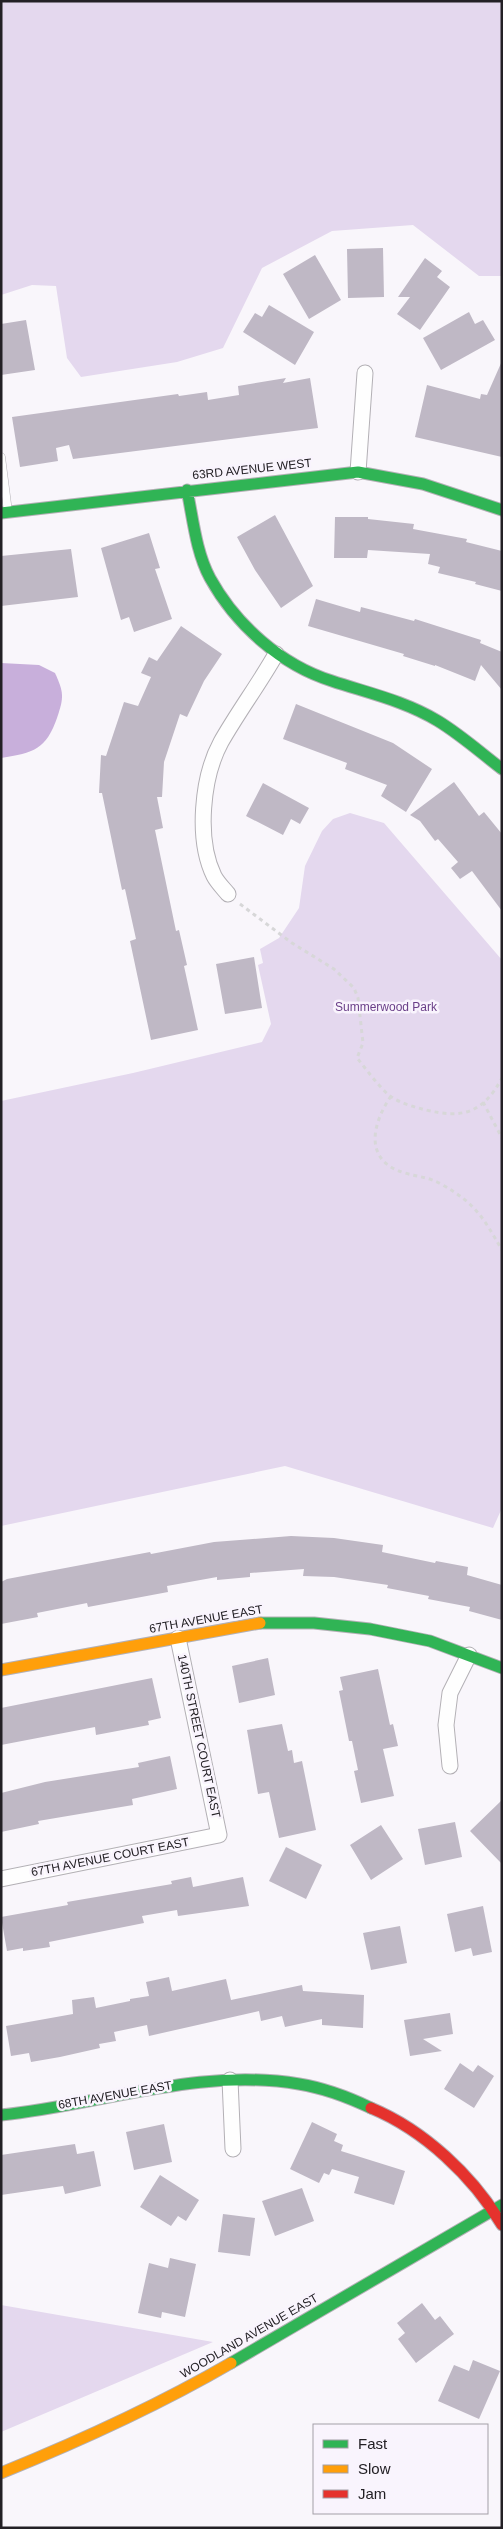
<svg xmlns="http://www.w3.org/2000/svg" width="503" height="2529" font-family="Arial,sans-serif">
  <style>
    .green { fill: #e4d8ee }
    .water { fill: #c8afdb }
    .building { fill: #bfb8c5 }
    .lines { fill: none; stroke-linecap: round; stroke-linejoin: round }
    .lane-casing { stroke: #b3b0b5; stroke-width: 9 }
    .street-casing { stroke: #b3b0b5; stroke-width: 17 }
    .fast-casing { stroke: #b3b0b5; stroke-width: 13 }
    .slow-casing { stroke: #b3b0b5; stroke-width: 13 }
    .jam-casing { stroke: #b3b0b5; stroke-width: 13 }
    .path { stroke: #d7d7d8; stroke-width: 3; stroke-dasharray: 4 4; stroke-linecap: butt }
    .lane { stroke: #fefefe; stroke-width: 8 }
    .street { stroke: #fefefe; stroke-width: 15 }
    .fast { stroke: #30b455; stroke-width: 11 }
    .slow { stroke: #ff9f0a; stroke-width: 11 }
    .jam { stroke: #e5322d; stroke-width: 11 }
    .labels { text-anchor: middle; stroke-width: 5; stroke-linejoin: round; paint-order: stroke }
    .street-label { font-size: 12px; fill: #232025; stroke: #f9f4fd }
    .park-label { font-size: 12px; fill: #6a3f88; stroke: #f9f4fd }
  </style>
  <rect width="100%" height="100%" fill="#f9f6fb"/>
  <path class="green" d="M1 1H502V276H479L413 225 332 231 262 268 223 348 177 362 81 377 67 358 56 286 32 285 1 295Z
    M350 813 384 823 502 960V1508L493 1528 285 1466 1 1526V1101L133 1073 262 1042 271 1024 258 965 263 963 260 949 279 938 299 908 305 866 322 831 333 819Z
    M1 2305 213 2342 1 2432Z"/>
  <path class="water" d="M1 663 39 665 55 673C64 693 64 697 57 718 46 749 34 753 1 758Z"/>
  <path class="building" d="M383 248 384 297 348 298 347 249Z
    M315 255 341 300 309 319 283 274Z
    M425 258 442 271 437 277 450 287 420 330 397 314 410 297H398Z
    M269 305 314 332 295 365 243 332 255 313 262 317Z
    M469 312 475 324 483 320 495 340 441 370 423 338Z
    M26 320 35 370 1 375V324Z
    M502 361V457L415 437 427 385 480 399 481 394 487 395Z
    M286 378 283 383 310 378 318 428 73 459 69 445 56 448 58 461 20 467 12 417 178 394 179 396 207 392 208 400 239 395 238 386Z
    M275 515 313 586 281 608 255 570 237 537Z
    M335 517H368V519L414 524 413 529 467 539 466 542 502 551V591L475 584 476 582 438 573 440 567 428 564 430 554 368 550 367 558H334Z
    M149 533 160 568 155 569 172 619 134 632 129 617 121 620 101 548Z
    M71 549 78 597 1 606V556Z
    M316 599 360 612 361 607 414 621 415 619 481 640 480 643 502 652V690L481 665 475 681 435 665V666L403 656 404 654 308 626Z
    M181 626 222 654 204 681 187 717 180 714 164 762 162 797H157L163 828 155 830 176 931 179 930 187 965 184 966 198 1030 151 1040 130 941 136 939 125 889 122 890 102 793H99L101 755 106 756 124 702 138 706 151 677 141 673 149 657 157 661Z
    M296 704 393 743 432 769 406 812 381 796 387 785 345 769 347 763 283 739Z
    M454 782 479 816 484 812 502 834V911L472 871 460 879 451 868 458 862 438 839 435 841 420 821 410 815Z
    M263 783 309 808 300 824 291 819 283 835 246 816Z
    M254 957 262 1008 225 1014 216 964Z
    M291 1536 334 1538 383 1545 382 1552 435 1563 436 1561 468 1567 467 1575 502 1585V1620L469 1611 470 1607 428 1599 429 1596 387 1588 388 1585 334 1577 303 1576 304 1569 250 1573V1577L217 1580V1577L167 1586 168 1592 88 1607 87 1603 37 1613 38 1617 1 1624V1582L7 1579 150 1552 151 1554 214 1542Z
    M268 1658 275 1695 239 1703 232 1666Z
    M378 1669 390 1725 393 1724 398 1746 383 1749 394 1796 361 1803 354 1771 358 1770 352 1741H349L339 1691 343 1690 340 1677Z
    M152 1678 161 1718 148 1721 149 1725 96 1735 95 1727 1 1745V1708Z
    M282 1724 288 1751 292 1750 294 1763 302 1761 316 1830 279 1838 269 1792 258 1794 247 1730Z
    M170 1756 177 1789 132 1799 133 1805 38 1821 39 1824 1 1832V1793L45 1782 139 1767 138 1763Z
    M502 1800V1864L470 1831Z
    M455 1822 462 1857 425 1865 418 1829Z
    M381 1825 403 1859 371 1880 350 1845Z
    M286 1847 322 1865 306 1899 269 1881Z
    M191 1877 193 1887 243 1877 249 1906 178 1916 177 1910 142 1916 144 1923 49 1942 50 1947 23 1951V1948L7 1951 1 1917 68 1905 67 1902 172 1884 171 1881Z
    M483 1906 492 1952 473 1956 471 1948 455 1952 447 1914Z
    M400 1926 407 1963 371 1970 363 1933Z
    M169 1977 172 1991 226 1979 231 2000 302 1985 303 1991 364 1995 363 2028 322 2025V2019L285 2027 282 2016 261 2021 259 2011 149 2036 147 2025 114 2032 116 2041 99 2044 100 2048 60 2057 31 2062 29 2053 11 2056 6 2026 73 2014 72 2000 94 1997 96 2008 130 2001V1999L149 1996 146 1982Z
    M450 2013 453 2034 423 2039 442 2051 410 2056 404 2020Z
    M460 2063 473 2072 478 2065 494 2076 474 2108 444 2089Z
    M312 2122 337 2134 334 2141 343 2145 341 2151 405 2171 394 2205 354 2193 359 2177 332 2169 329 2175 324 2173 319 2183 290 2169Z
    M164 2124 172 2162 134 2170 126 2132Z
    M75 2144 77 2154 94 2151 101 2186 65 2194 63 2186 1 2195V2155Z
    M160 2175 199 2200 186 2221 178 2216 171 2226 140 2207Z
    M302 2188 314 2221 275 2236 262 2201Z
    M223 2214 255 2218 250 2256 218 2252Z
    M170 2258 196 2264 185 2317 162 2312 161 2318 138 2313 149 2263 168 2268Z
    M422 2303 435 2320 440 2316 454 2334 416 2363 398 2339 405 2333 397 2323Z
    M473 2360 500 2371 479 2419 438 2401 454 2365 469 2371Z"/>
  <g class="lines">
    <defs>
      <path id="lane" d="M1 457 8 512"/>
      <path id="street" d="M358 472 365 373
        M228 894C223 888 217 882 214 876 196 839 202 777 221 742 238 712 259 684 276 654
        M450 1766 446 1725 450 1693 469 1655
        M1 1879 219 1835 178 1638
        M230 2080 233 2149"/>
      <path id="fast" d="M187 490C193 519 196 552 210 578 236 625 281 665 332 681 368 693 405 701 438 721 461 735 481 753 502 769
        M1 513 358 472 423 484 502 510
        M260 1623H314L370 1629 430 1641 502 1668
        M1 2115C100 2105 199 2067 299 2084 324 2088 348 2097 371 2108
        M231 2363 502 2205"/>
      <path id="slow" d="M1 1670 260 1623
        M1 2473C80 2441 157 2406 231 2363"/>
      <path id="jam" d="M371 2108C424 2130 473 2176 502 2225"/>
    </defs>
    <use href="#lane" class="lane-casing"/>
    <use href="#street" class="street-casing"/>
    <use href="#fast" class="fast-casing"/>
    <use href="#slow" class="slow-casing"/>
    <use href="#jam" class="jam-casing"/>
    <path class="path" d="M240 904 292 943 334 969 354 988 358 998 363 1043 357 1058C367 1070 378 1086 390 1096 400 1103 414 1107 426 1110 463 1119 483 1113 502 1078
      M391 1096C372 1124 363 1161 405 1173 418 1177 429 1177 441 1184 475 1203 483 1217 502 1250
      M483 1102 502 1138"/>
    <use href="#lane" class="lane"/>
    <use href="#street" class="street"/>
    <use href="#fast" class="fast"/>
    <use href="#slow" class="slow"/>
    <use href="#jam" class="jam"/>
  </g>
  <g class="labels">
    <g class="street-label">
      <text transform="translate(252 469) rotate(-6)" y="4">63RD AVENUE WEST</text>
      <text transform="translate(206 1619) rotate(-10)" y="4">67TH AVENUE EAST</text>
      <text transform="translate(199 1736) rotate(78)" y="4">140TH STREET COURT EAST</text>
      <text transform="translate(110 1857) rotate(-11)" y="4">67TH AVENUE COURT EAST</text>
      <text transform="translate(115 2095) rotate(-10)" y="4">68TH AVENUE EAST</text>
      <text transform="translate(249 2336) rotate(-30)" y="4">WOODLAND AVENUE EAST</text>
    </g>
    <g class="park-label">
      <text x="386" y="1011">Summerwood Park</text>
    </g>
  </g>
  <rect width="503" height="2529" fill="none" stroke="#232025" stroke-width="5"/>
  <rect x="313" y="2424" width="175" height="90" fill="#f9f4fd" stroke="#a39fa7"/>
  <rect x="323" y="2440" width="25" height="8" fill="#30b455" stroke="#a39fa7"/>
  <text x="358" y="2449" font-size="15" fill="#232025">Fast</text>
  <rect x="323" y="2465" width="25" height="8" fill="#ff9f0a" stroke="#a39fa7"/>
  <text x="358" y="2474" font-size="15" fill="#232025">Slow</text>
  <rect x="323" y="2490" width="25" height="8" fill="#e5322d" stroke="#a39fa7"/>
  <text x="358" y="2499" font-size="15" fill="#232025">Jam</text>
</svg>
